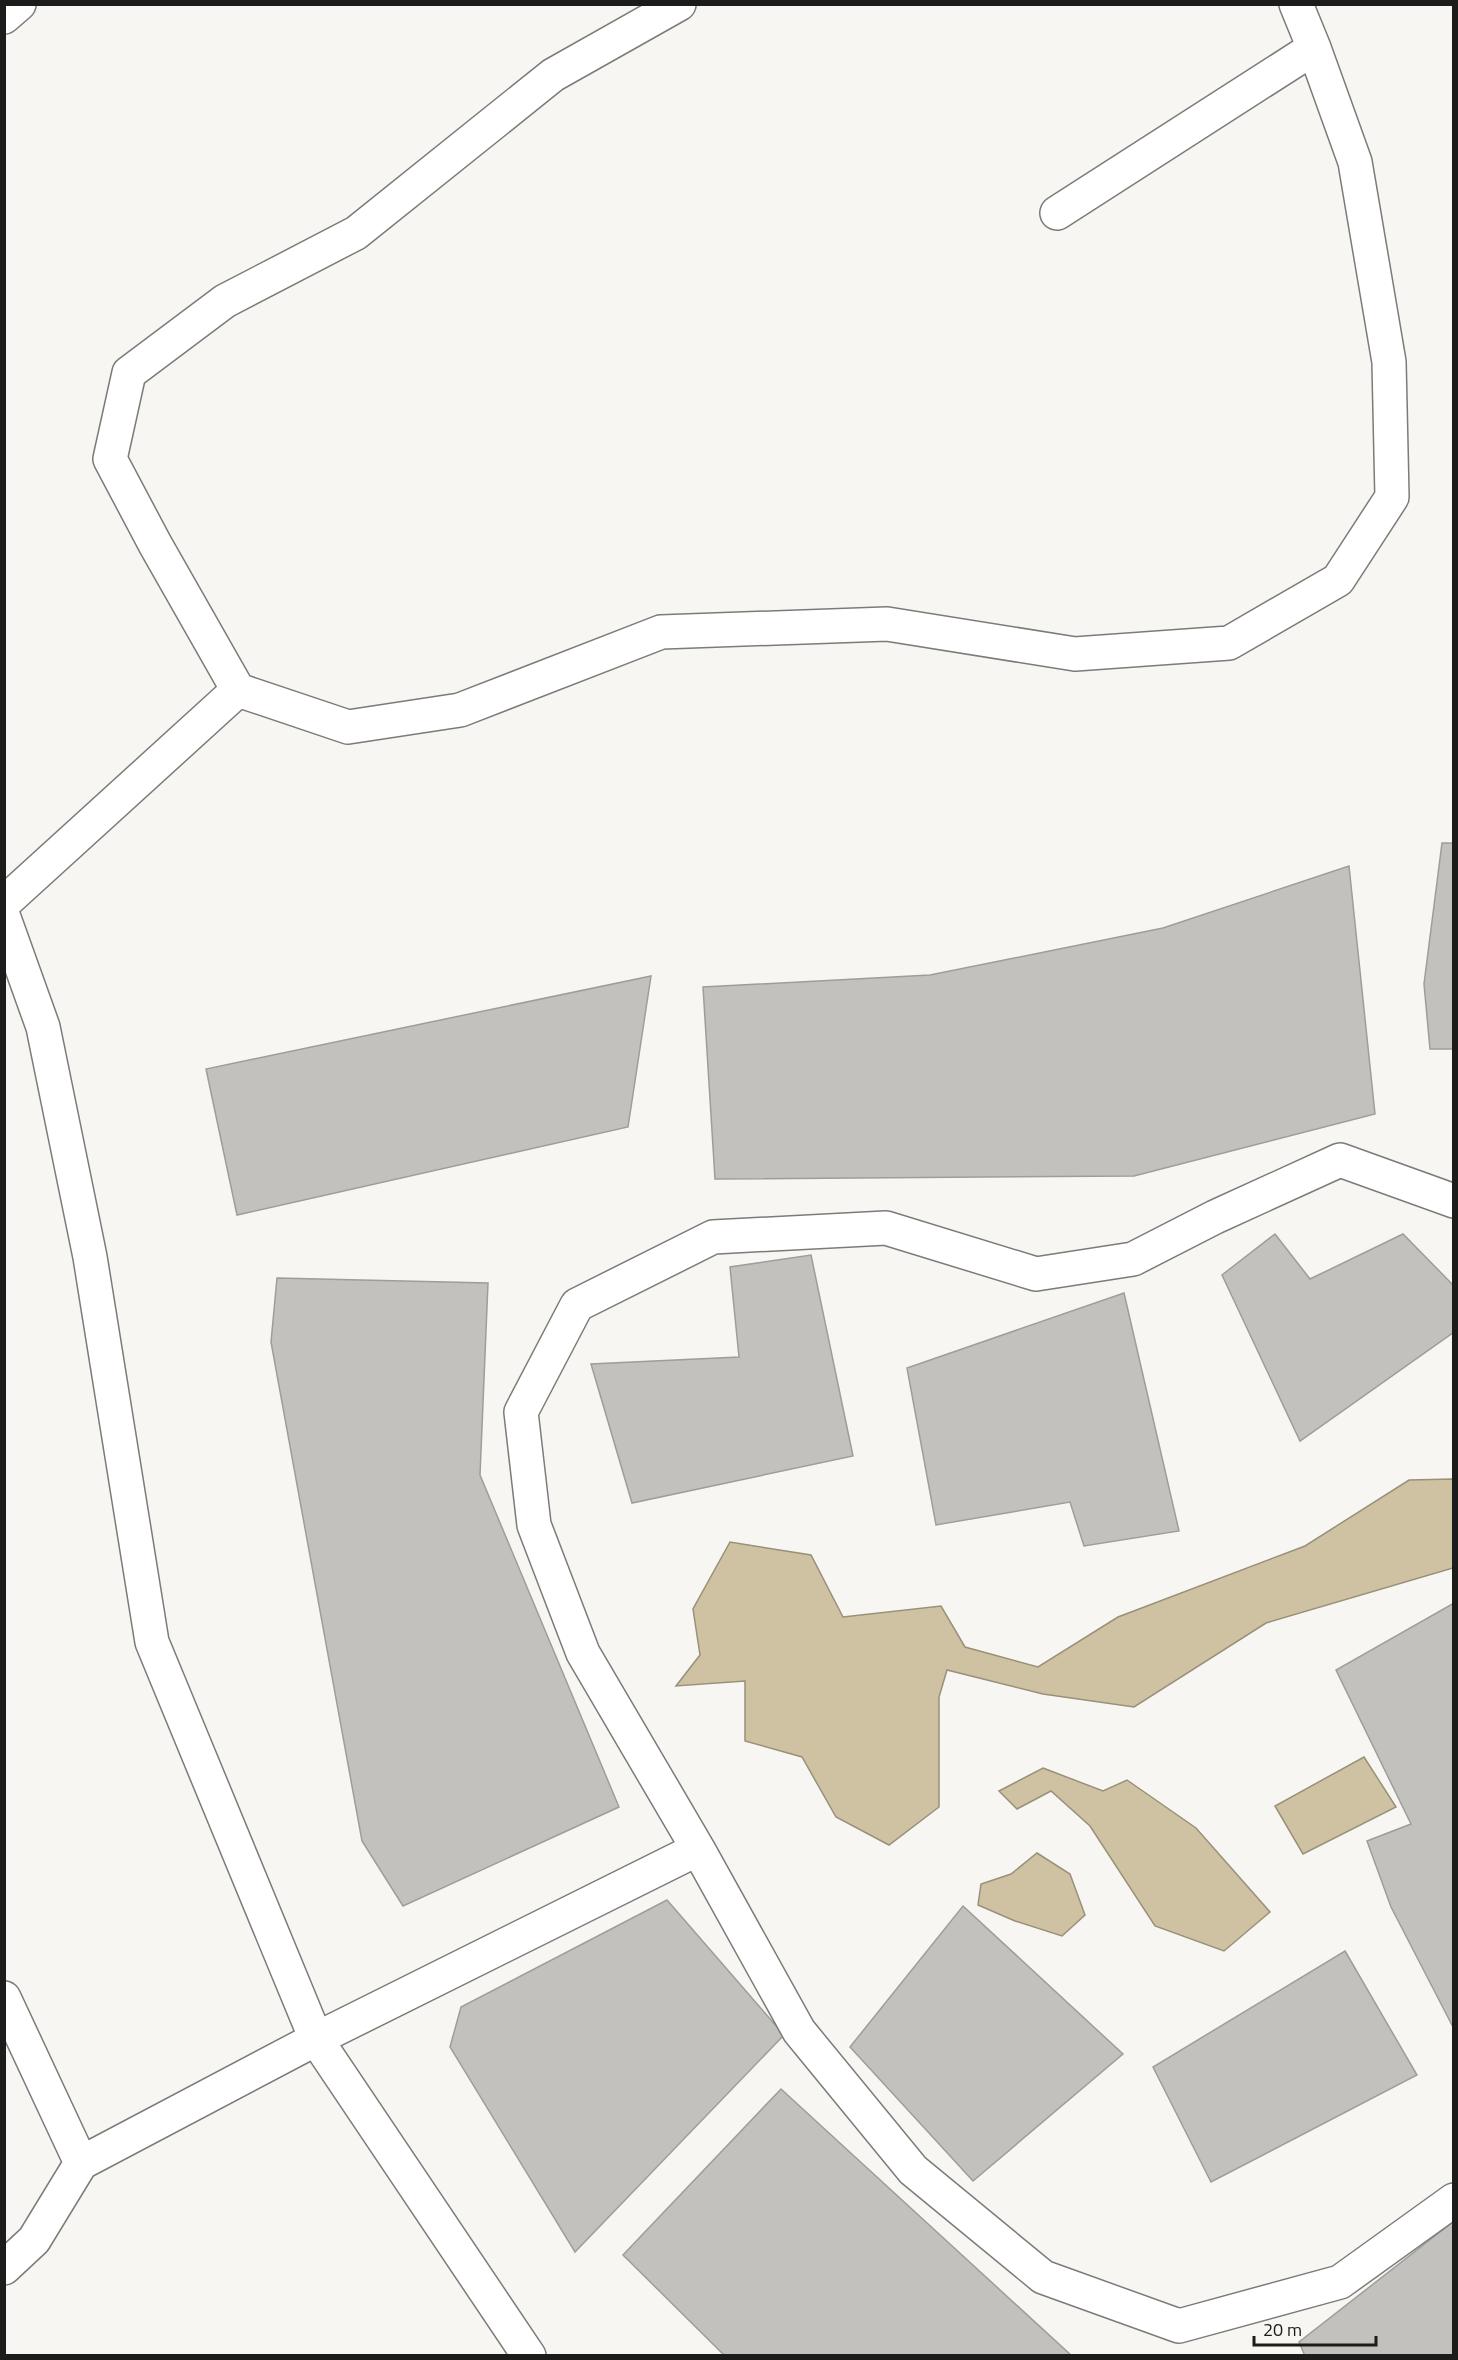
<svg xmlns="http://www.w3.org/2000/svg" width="1458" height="2360" font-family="'Titillium Web',sans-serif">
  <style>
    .water { fill: #cec2a3; stroke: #99907a; stroke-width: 1.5 }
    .building { fill: #c2c1be; stroke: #9e9d9a; stroke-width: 1.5 }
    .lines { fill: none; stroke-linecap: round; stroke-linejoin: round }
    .street-casing { stroke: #7c7b78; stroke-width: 36 }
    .secondary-casing { stroke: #7c7b78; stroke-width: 36 }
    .street { stroke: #fff; stroke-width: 33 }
    .secondary { stroke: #fff; stroke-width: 33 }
  </style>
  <rect width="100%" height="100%" fill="#f7f6f2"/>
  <path class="water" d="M1453 1479V1568L1266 1623 1134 1707 1043 1694 947 1670 939 1697V1807L889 1845 836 1817 802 1757 745 1741V1681L676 1686 700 1655 693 1609 730 1542 811 1555 843 1617 941 1606 965 1647 1038 1667 1118 1617 1305 1546 1409 1480Z
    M1364 1757 1396 1807 1303 1854 1275 1806Z
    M1043 1768 1103 1791 1127 1780 1196 1828 1270 1912 1224 1951 1155 1926 1090 1826 1051 1791 1017 1809 999 1791Z
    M1037 1853 1070 1874 1085 1915 1062 1936 1015 1921 978 1905 981 1884 1011 1874Z"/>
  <path class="building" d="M1442 843H1454V1049H1430L1424 984Z
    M1349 866 1375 1114 1134 1176 715 1179 703 987 930 975 1163 928Z
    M651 976 628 1127 237 1215 206 1069Z
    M1275 1234 1310 1279 1403 1234 1454 1286V1332L1300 1441 1222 1275Z
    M811 1255 853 1456 632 1503 591 1364 739 1357 730 1267Z
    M277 1278 488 1283 480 1475 619 1807 403 1906 362 1841 271 1342Z
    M1124 1293 1179 1531 1084 1546 1070 1502 936 1525 907 1368Z
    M1454 1603V2029L1391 1907 1367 1841 1411 1824 1336 1670Z
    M667 1900 784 2035 575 2252 450 2047 461 2007Z
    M963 1906 1123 2054 973 2181 850 2047Z
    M1345 1951 1417 2075 1211 2182 1153 2067Z
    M781 2089 1072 2356H725L623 2255Z
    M1454 2221V2356H1305L1299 2342Z"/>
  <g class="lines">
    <defs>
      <path id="street" d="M679 4 553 75 356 233 225 301 129 373 110 459 155 544 238 690 348 727 460 710 661 632 887 624 1075 654 1229 643 1338 580 1392 497 1389 362 1355 162 1314 48 1296 4
        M4 17 19 4
        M1057 213 1314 48
        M4 903 238 690
        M1454 1201 1340 1160 1215 1217 1133 1259 1036 1274 886 1228 713 1237 577 1305 521 1412 534 1525 583 1653 698 1849 799 2031 913 2170 1043 2277 1179 2326 1340 2282 1454 2200
        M4 1998 81 2163 316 2039 698 1849
        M4 2268 34 2240 81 2163"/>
      <path id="secondary" d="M4 918 43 1027 90 1257 152 1642 316 2039 529 2356"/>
    </defs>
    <use href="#street" class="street-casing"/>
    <use href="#secondary" class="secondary-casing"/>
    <use href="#street" class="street"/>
    <use href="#secondary" class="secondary"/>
  </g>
  <rect width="1458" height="2360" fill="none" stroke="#1c1c1a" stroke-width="12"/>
  <path d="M1254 2336v9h122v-9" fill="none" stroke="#1c1c1a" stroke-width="3"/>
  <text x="1263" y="2336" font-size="18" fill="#1c1c1a" stroke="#f7f6f2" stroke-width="4.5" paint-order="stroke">20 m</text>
</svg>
